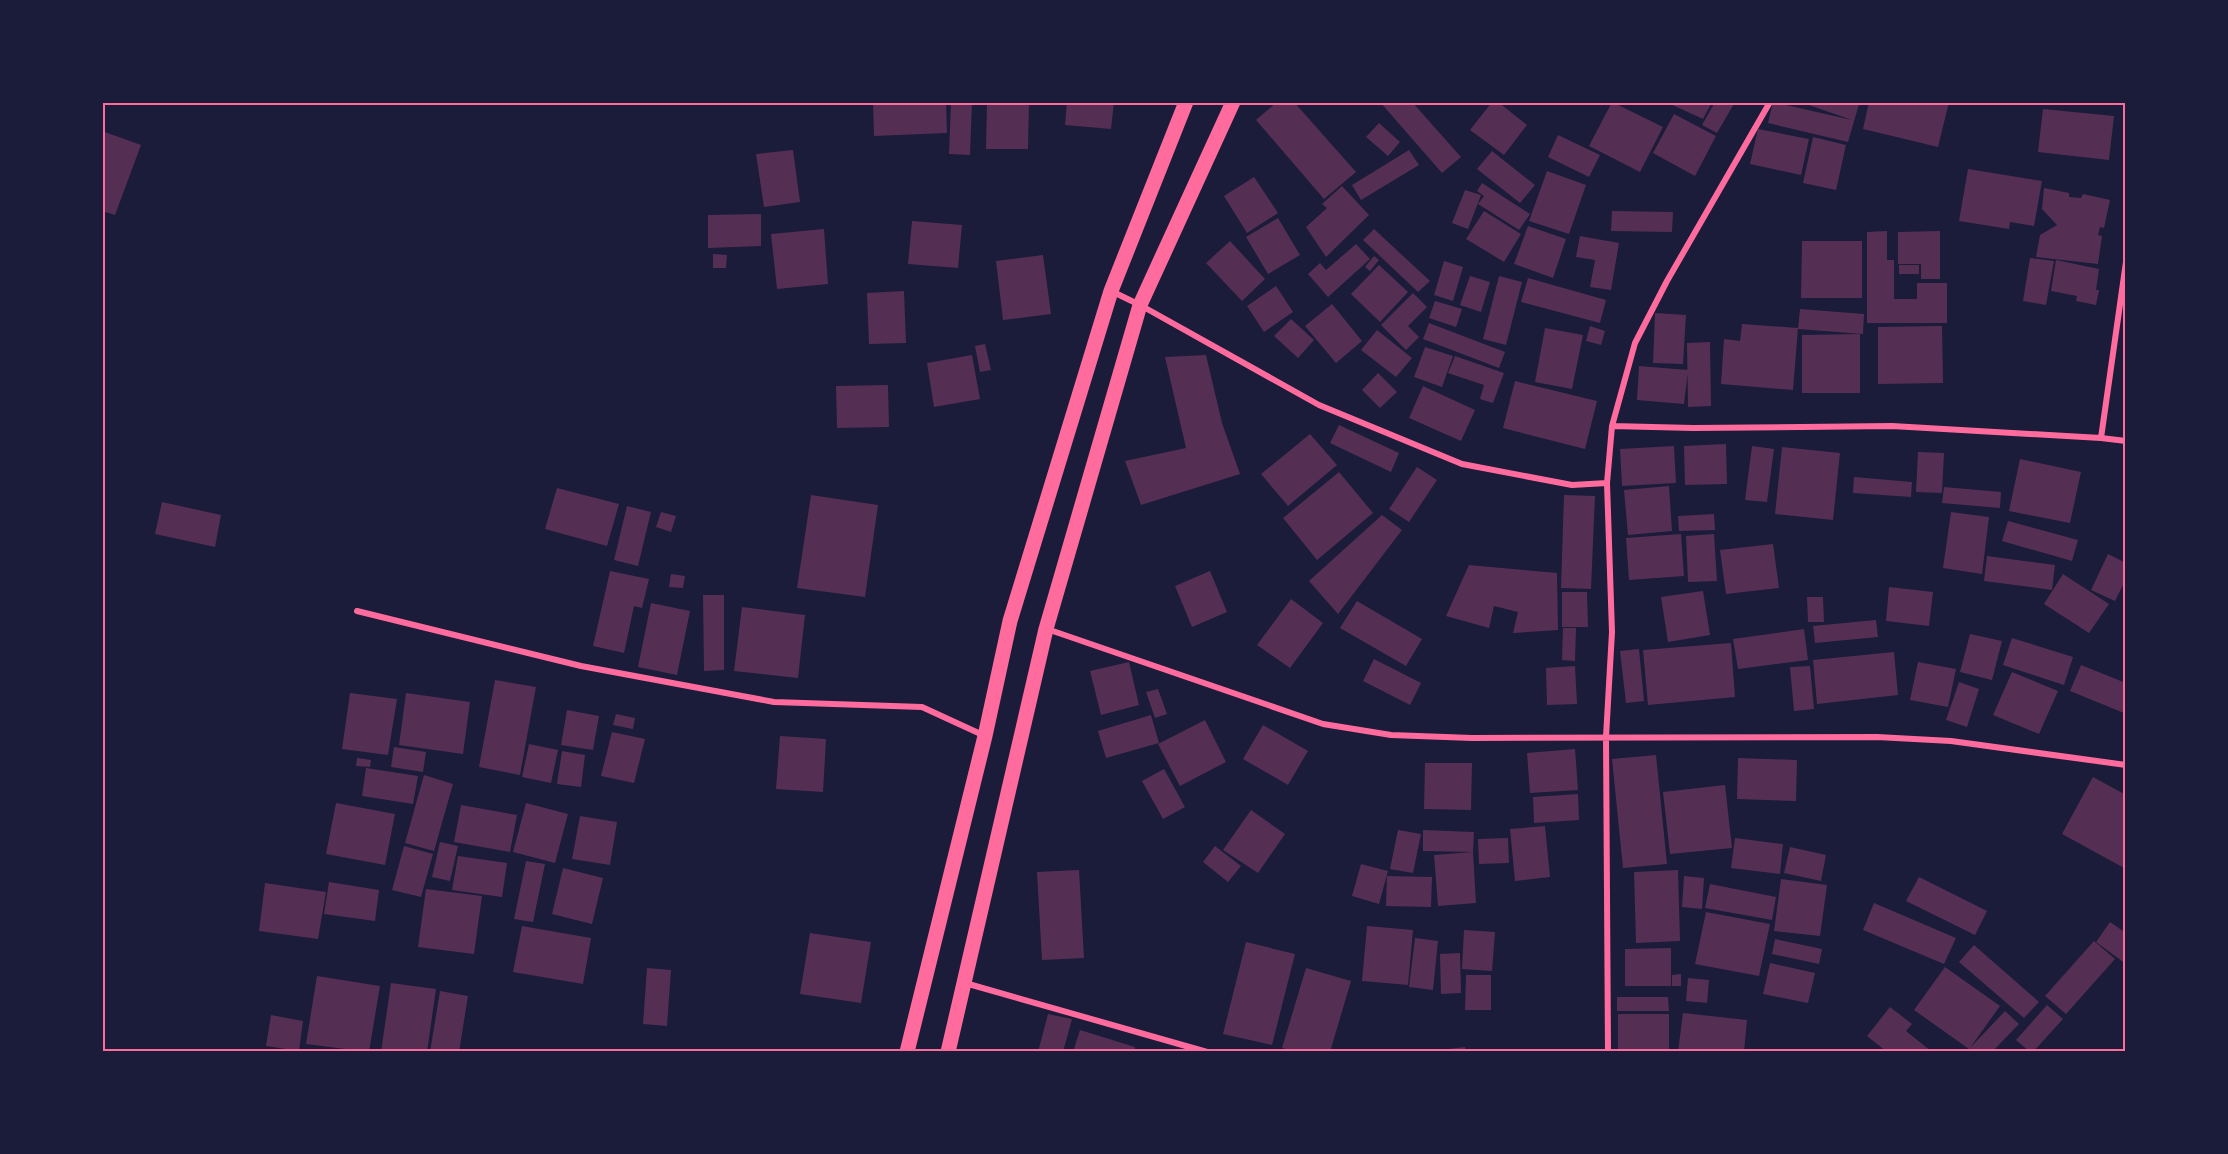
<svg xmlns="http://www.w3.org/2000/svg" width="2228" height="1154" font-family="Signika,sans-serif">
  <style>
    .building { fill: #542f53 }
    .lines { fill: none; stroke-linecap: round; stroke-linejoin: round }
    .minor { stroke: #ff6b9d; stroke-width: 6 }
    .primary { stroke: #ff6b9d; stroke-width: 15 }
    .neatline { fill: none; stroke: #ff6b9d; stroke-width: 2 }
  </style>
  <rect width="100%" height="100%" fill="#1b1b3a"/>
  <path class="building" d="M873 102H946L947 133 874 136Z
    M951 102H972L970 155 949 154Z
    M987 102H1029L1028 149H986Z
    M1067 102H1114L1111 129 1065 125Z
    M1277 102H1294L1356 172 1324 199 1256 120Z
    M1380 102H1412L1461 157 1442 173Z
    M1492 102H1498L1527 125 1504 155 1470 130Z
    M1612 102 1663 127 1640 172 1589 146Z
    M1666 102H1712L1703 119Z
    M1715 102H1735L1717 133 1702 125Z
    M1773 102 1852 120 1806 104 1807 102H1853L1859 104 1848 142 1768 123Z
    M1869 102H1949L1938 147 1863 129Z
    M2043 109 2114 116 2109 160 2038 152Z
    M1674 114 1716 136 1695 176 1653 153Z
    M1379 123 1400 142 1388 156 1366 137Z
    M1758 129 1809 139 1801 175 1750 164Z
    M102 131 141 145 115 215 102 211Z
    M1558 135 1600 155 1589 177 1548 157Z
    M1813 137 1846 145 1836 190 1803 183Z
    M793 150 800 202 764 207 756 154Z
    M1409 150 1419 165 1361 200 1352 185Z
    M1492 151 1535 185 1520 203 1477 169Z
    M1968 169 2042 181 2034 226 2010 222 2009 229 1959 221Z
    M1547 171 1586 185 1569 234 1529 221Z
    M1254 177 1278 213 1247 233 1224 196Z
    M1482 183 1530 214 1519 230 1478 204 1484 196 1477 191Z
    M1342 186 1369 215 1326 257 1306 227 1327 208 1322 204Z
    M2044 188 2069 193V197L2081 198 2083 194 2110 200 2104 228 2100 227 2098 235 2102 236 2098 264 2036 257 2040 235 2057 225 2042 209Z
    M1465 190 1481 195 1468 229 1452 223Z
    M1484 211 1521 234 1504 262 1466 239Z
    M1612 211 1673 212 1672 232 1611 231Z
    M761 214V246L708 248V215Z
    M1278 218 1300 255 1268 274 1246 237Z
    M912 221 962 225 958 268 908 264Z
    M1528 226 1566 239 1553 278 1514 264Z
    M824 229 828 284 777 289 771 234Z
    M1374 229 1430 281 1418 292 1363 240Z
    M1887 231V260H1894V299H1917V283H1947V323H1867V232Z
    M1940 231V279H1921V264H1898V232Z
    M1580 236 1619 243 1611 290 1590 287 1595 260 1576 257Z
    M1230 241 1265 279 1242 301 1206 263Z
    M1802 241H1862V298H1801Z
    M1356 244 1370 259 1328 297 1308 274 1320 263 1326 270Z
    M713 254 727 255 726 268H713Z
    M1043 255 1051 314 1003 320 996 261Z
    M1374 256 1379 260 1370 271 1365 267Z
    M2030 258 2054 261 2046 305 2023 301Z
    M2056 260 2099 269 2096 290H2099L2096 305 2076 301 2077 296 2051 291Z
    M1444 261 1463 267 1453 301 1434 295Z
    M1379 265 1408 292 1380 322 1351 294Z
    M1899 265H1919V274H1899Z
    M1470 276 1490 282 1481 312 1460 305Z
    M1499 276 1522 282 1506 345 1483 339Z
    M1528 278 1606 300 1600 323 1521 302Z
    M1276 286 1293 312 1264 332 1247 306Z
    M904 291 906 343 869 344 867 293Z
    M1413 293 1427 307 1408 326 1419 337 1406 350 1381 325Z
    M1435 301 1462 309 1456 327 1429 318Z
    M1332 304 1362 341 1336 363 1305 326Z
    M1800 309 1864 314 1863 334 1798 329Z
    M1655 313 1686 315 1683 364 1653 363Z
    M1291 319 1314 340 1298 358 1274 336Z
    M1429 323 1505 352 1499 368 1423 339Z
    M1742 324 1798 328 1793 390 1721 384 1724 339 1740 341Z
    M1590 326 1605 331 1601 345 1586 341Z
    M1942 326 1943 383 1878 384V327Z
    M1545 328 1583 335 1572 389 1535 382Z
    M1377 330 1412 358 1396 377 1361 350Z
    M1860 334V393H1802V335Z
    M1710 342 1711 406 1688 407 1687 343Z
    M985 344 991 370 980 372 975 346Z
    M1425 347 1453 356 1442 387 1414 377Z
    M972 355 980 399 934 407 927 363Z
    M1206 355 1222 423 1240 474 1141 505 1125 461 1186 448 1165 357Z
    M1455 356 1504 373 1493 403 1480 399 1484 385 1448 373Z
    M1639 366 1688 370 1684 404 1637 400Z
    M1378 373 1397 392 1380 408 1362 390Z
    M1515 381 1597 401 1585 449 1503 428Z
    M888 385 889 427 837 428 836 386Z
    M1423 386 1475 410 1461 441 1409 418Z
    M1339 425 1399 453 1391 472 1330 443Z
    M1310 434 1337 465 1288 506 1261 474Z
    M1726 444 1727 484 1685 485 1684 446Z
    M1674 446 1676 483 1622 486 1620 449Z
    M1752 446 1774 449 1767 502 1745 500Z
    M1782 447 1840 453 1833 520 1775 514Z
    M1918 452 1944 453 1942 493 1916 492Z
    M2020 459 2081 472 2070 523 2009 511Z
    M1417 467 1437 480 1409 522 1389 509Z
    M1339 472 1373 513 1317 560 1283 518Z
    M1854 477 1912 482 1911 497 1853 493Z
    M1669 486 1672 531 1628 535 1624 490Z
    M1944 487 2001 492 2000 508 1942 503Z
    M557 488 619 504 607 546 545 529Z
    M811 495 878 505 865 597 797 588Z
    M1564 495 1595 496 1591 589 1561 588Z
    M162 502 221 515 215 547 155 534Z
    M627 506 651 512 638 566 614 560Z
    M661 512 676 516 671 532 656 527Z
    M1951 512 1989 517 1982 574 1943 568Z
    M1714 514 1715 530 1679 531 1678 516Z
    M1382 515 1402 530 1338 614 1309 581Z
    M2008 521 2078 540 2072 561 2002 541Z
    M1681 534 1684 576 1629 580 1626 538Z
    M1714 534 1717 581 1688 582 1686 536Z
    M1773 544 1779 588 1726 594 1720 550Z
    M2108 554 2126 563V579L2115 601 2091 590Z
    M1987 556 2055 565 2052 590 1984 581Z
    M1469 565 1557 573 1558 630 1513 633 1518 612 1494 606 1489 628 1446 616Z
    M610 571 649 579 642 608 634 606 624 653 593 646Z
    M1210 571 1227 612 1192 627 1175 586Z
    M671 574 685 576 683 588 669 587Z
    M2063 574 2109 604 2089 633 2044 604Z
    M1889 587 1933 592 1929 626 1886 621Z
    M1703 591 1710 635 1668 642 1661 597Z
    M1562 592H1587L1588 627H1562Z
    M703 595H724V670L704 671Z
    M1807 597H1823L1824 622H1808Z
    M1291 599 1323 623 1290 668 1257 645Z
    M1357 601 1422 639 1406 666 1340 628Z
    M651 603 690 611 677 675 638 667Z
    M742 607 805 615 798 678 734 671Z
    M1876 620 1878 637 1815 643 1813 626Z
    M1563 628H1576L1575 661 1562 660Z
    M1804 629 1808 660 1738 669 1733 639Z
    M1970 634 2002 641 1992 680 1960 672Z
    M2012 638 2073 657 2064 685 2003 665Z
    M1731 643 1735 697 1648 705 1643 650Z
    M1639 649 1644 701 1626 703 1620 651Z
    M1894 652 1898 695 1817 704 1813 660Z
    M1374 659 1421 683 1410 705 1363 681Z
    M1129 662 1139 705 1101 715 1090 671Z
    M1918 662 1956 669 1948 707 1910 700Z
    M2081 665 2126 683 2124 713 2070 691Z
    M1575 666 1577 704 1547 705 1546 668Z
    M1810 666 1814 709 1794 711 1790 667Z
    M2012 672 2058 691 2039 734 1993 715Z
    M495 680 536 687 520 775 479 767Z
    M1959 682 1979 689 1967 727 1946 720Z
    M1158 689 1167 714 1155 718 1146 692Z
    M350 693 397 699 388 755 342 749Z
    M406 693 470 702 463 754 399 745Z
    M567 710 599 716 593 750 561 745Z
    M616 714 635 718 633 729 613 725Z
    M1151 715 1159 743 1106 758 1098 731Z
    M1205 720 1226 762 1180 786 1158 744Z
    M1263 725 1308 751 1288 785 1243 759Z
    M612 732 645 739 634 783 601 776Z
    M780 736 826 739 823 792 776 789Z
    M529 744 558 750 551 783 522 777Z
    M394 747 426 752 423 772 391 767Z
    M1575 749 1578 790 1530 793 1527 753Z
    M562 751 585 755 581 787 557 784Z
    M1656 755 1667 864 1623 868 1612 759Z
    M357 758 371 760 370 767 356 766Z
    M1738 758 1797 760 1796 801 1737 799Z
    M1425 763H1472L1471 810 1424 809Z
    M366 768 418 776 413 804 362 796Z
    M1164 769 1185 807 1163 819 1142 781Z
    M424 775 453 784 434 851 405 843Z
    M2093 777 2126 795V869L2062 834Z
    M1725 785 1732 848 1670 854 1663 792Z
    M1578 794 1579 820 1534 823 1533 797Z
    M336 803 395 814 385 865 326 854Z
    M526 803 568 814 555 863 513 852Z
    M461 805 517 815 510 852 454 842Z
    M1251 810 1285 834 1258 873 1223 850Z
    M580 816 617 822 610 865 572 859Z
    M1545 826 1550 877 1515 881 1510 829Z
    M1398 830 1421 834 1413 873 1390 869Z
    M1423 830 1474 832 1473 852 1423 851Z
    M1508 838 1509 863 1479 864 1478 839Z
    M1735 838 1783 844 1780 874 1731 868Z
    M440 842 458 846 450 881 432 877Z
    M404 846 433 854 421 897 392 890Z
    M1215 846 1241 866 1228 882 1203 862Z
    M1790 847 1826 855 1821 881 1784 873Z
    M1473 852 1476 903 1438 906 1434 855Z
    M458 856 507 863 502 897 452 890Z
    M526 861 545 864 533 922 514 919Z
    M1361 864 1388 871 1379 904 1352 896Z
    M563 868 603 878 592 924 552 914Z
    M1079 870 1084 958 1042 960 1037 872Z
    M1678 870 1680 941 1636 943 1634 872Z
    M1387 876 1432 877 1431 907 1386 906Z
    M1684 876 1704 878 1702 909 1682 907Z
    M1919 877 1987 911 1975 935 1906 901Z
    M1781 879 1827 885 1820 936 1774 931Z
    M329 882 379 890 375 921 324 914Z
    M265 883 326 892 318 939 259 931Z
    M1710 884 1776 897 1772 920 1705 908Z
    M426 889 482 896 474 954 418 947Z
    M1874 903 1956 938 1944 964 1863 930Z
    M1706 912 1770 924 1759 976 1695 964Z
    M2110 922 2126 933V964L2096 942Z
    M522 926 591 938 583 984 513 972Z
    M1367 926 1413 930 1408 985 1362 981Z
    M1464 930 1495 932 1492 971 1462 969Z
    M810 933 871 942 861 1003 800 994Z
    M1415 938 1438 941 1433 990 1409 987Z
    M1775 939 1822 949 1819 964 1772 954Z
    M2094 941 2115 959 2066 1014 2045 996Z
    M1246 942 1295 954 1272 1045 1223 1034Z
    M1974 945 2039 1002 2024 1018 1959 962Z
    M1671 948V986H1625V949Z
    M1460 953 1461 993 1441 994 1440 954Z
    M1770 963 1815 973 1808 1003 1763 994Z
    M1945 967 2000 1006 1970 1048 2005 1011 2019 1024 1992 1052H1966L1969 1049 1914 1010Z
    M647 968 671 970 667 1026 643 1024Z
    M1306 968 1351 981 1330 1052H1297L1282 1048Z
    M1681 974V986H1672V975Z
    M1466 975H1491V1010H1465Z
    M317 976 380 986 369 1052 306 1044Z
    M1688 978 1709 980 1707 1003 1686 1001Z
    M391 983 436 989 427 1052H381Z
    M440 991 468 996 459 1052H430Z
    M1617 997H1668L1669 1011H1617Z
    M2047 1005 2063 1019 2033 1052H2030L2016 1040Z
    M1890 1007 1912 1024 1906 1031 1932 1052H1887L1867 1036Z
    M1683 1013 1747 1020 1744 1052H1678Z
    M1048 1014 1072 1019 1063 1052H1038Z
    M1618 1014H1669V1051L1618 1052Z
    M271 1015 303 1021 299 1051 266 1046Z
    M1080 1030 1135 1047 1134 1052H1073Z
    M1465 1047 1466 1052H1432V1051Z"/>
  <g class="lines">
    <path class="minor" d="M1111 291 1140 305 1319 405 1462 464 1572 485 1607 483
      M1612 426 1693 428 1892 426 2101 438 2126 441
      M2101 438 2126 262
      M357 611 581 666 774 702 922 707 985 736
      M1047 629 1323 724 1391 735 1472 738 1877 737 1951 741 2126 765
      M965 983 1207 1052
      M1608 1052 1606 737 1612 632 1607 483 1612 426 1635 343 1667 281 1770 102"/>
    <path class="primary" d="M907 1052 985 736 1010 621 1111 291 1186 102
      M948 1052 1046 629 1140 305 1233 102"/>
  </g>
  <rect width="2228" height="1154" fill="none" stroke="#1b1b3a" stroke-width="207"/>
  <rect x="104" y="104" width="2020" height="946" class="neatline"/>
</svg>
